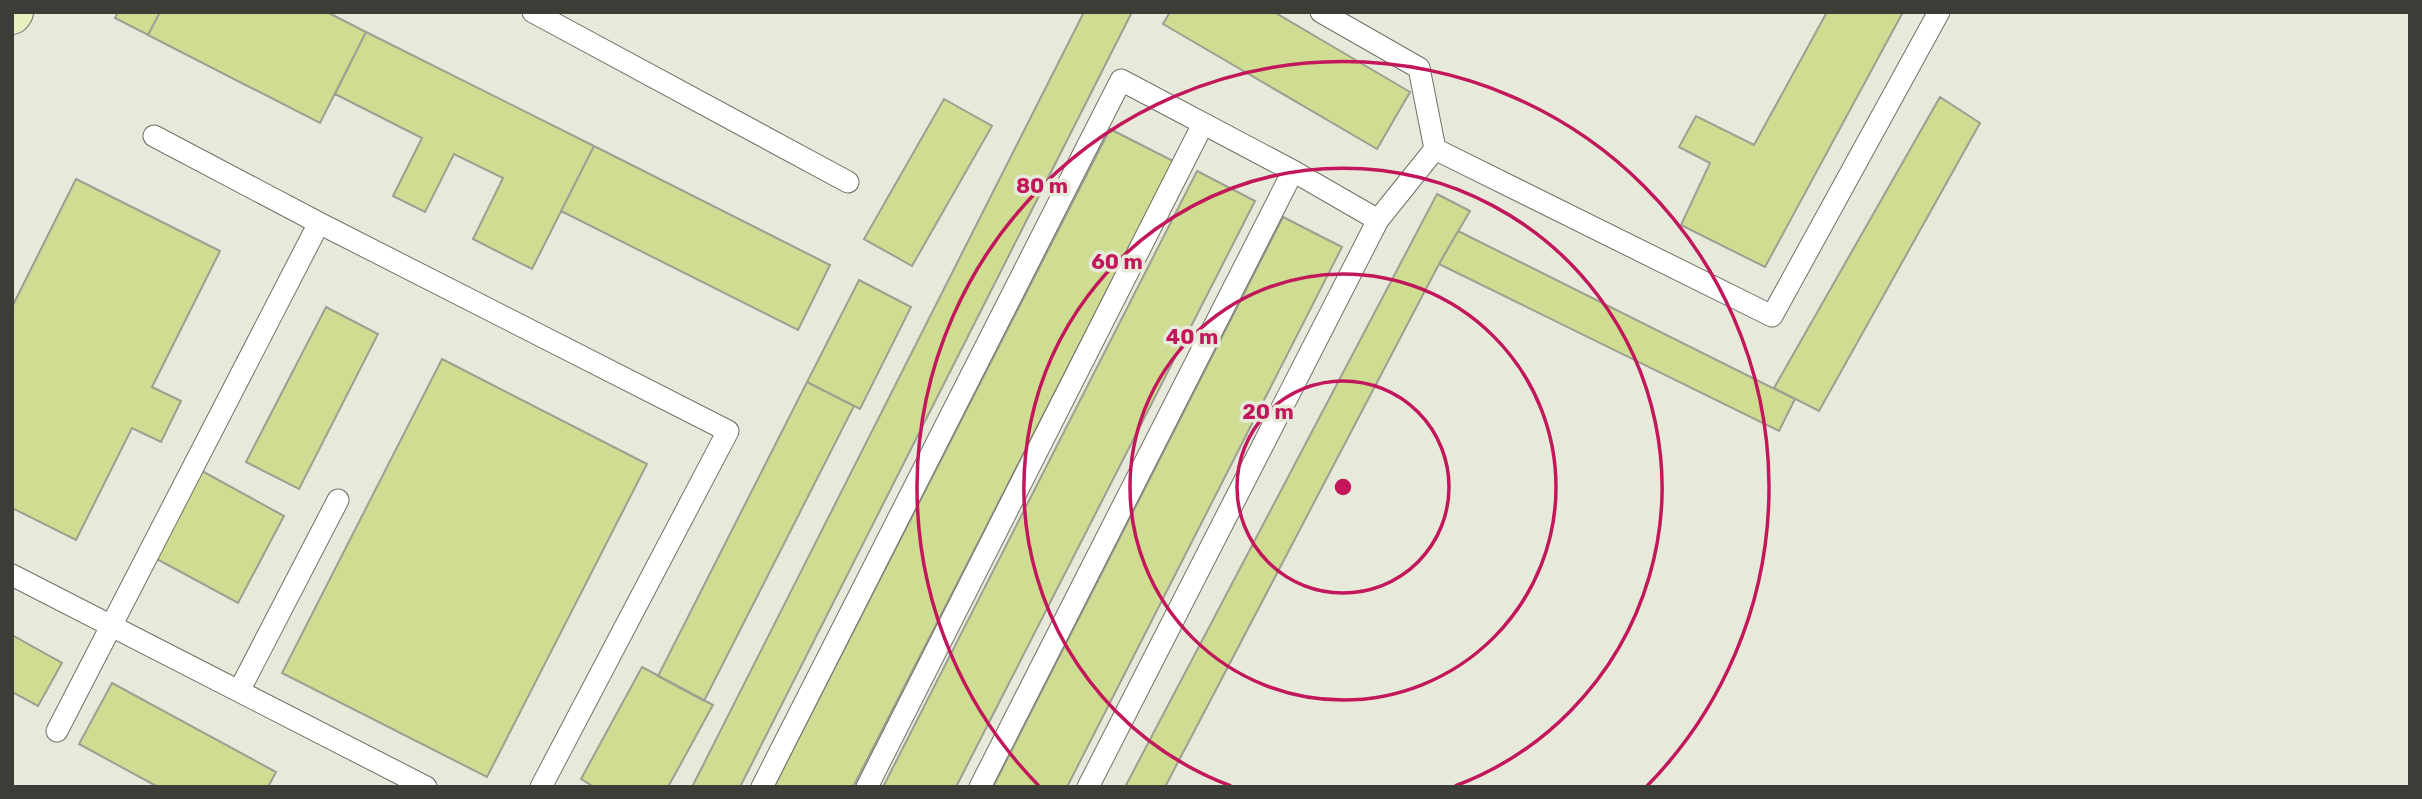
<svg xmlns="http://www.w3.org/2000/svg" width="2422" height="799" font-family="Rubik,sans-serif">
  <style>
    .building { fill: #cedd91; stroke: #9c9f91; stroke-width: 2 }
    .lines { fill: none; stroke-linecap: round; stroke-linejoin: round }
    .service-casing { stroke: #6f7265; stroke-width: 23 }
    .secondary-casing { stroke: #6f7265; stroke-width: 40 }
    .service { stroke: #fff; stroke-width: 21 }
    .secondary { stroke: #e9f0c0; stroke-width: 38 }
    .ring { fill: none; stroke: #c2185b; stroke-width: 3.5 }
    .centre { fill: #c2185b; stroke: #e7eadb; stroke-width: 3.5 }
    .ring-label { font-size: 21px; text-anchor: middle; font-weight: bold; fill: #c2185b; stroke: #e7eadb; stroke-width: 7; stroke-linejoin: round; paint-order: stroke }
  </style>
  <rect width="100%" height="100%" fill="#e7eadb"/>
  <path class="building" d="M118 12H160L148 35 115 18Z
    M160 12H327L366 32 320 123 148 35Z
    M1084 12H1132L740 787H692Z
    M1170 12H1274L1410 92 1377 149 1163 24Z
    M1827 12H1903L1765 267 1681 225 1710 163 1679 147 1696 116 1754 145Z
    M366 32 594 146 532 269 473 239 503 178 454 154 425 212 393 196 422 138 335 94Z
    M1940 97 1980 123 1819 411 1774 388Z
    M944 99 992 126 912 266 864 239Z
    M1110 129 1173 161 853 787H774Z
    M594 146 830 265 798 330 561 211Z
    M1197 171 1255 201 956 787H883Z
    M76 179 220 251 152 387 181 401 161 442 132 428 76 540 12 508V307Z
    M1437 194 1470 211 1439 264 1165 787H1125Z
    M1283 217 1342 247 1067 787H993Z
    M1458 231 1795 399 1779 431 1439 264Z
    M859 280 911 307 860 409 807 382Z
    M326 307 378 334 299 489 246 462Z
    M442 359 647 464 487 777 282 673Z
    M807 382 854 406 704 701 658 676Z
    M202 471 284 516 238 603 155 558Z
    M12 635 62 663 38 706 12 692Z
    M642 667 713 705 668 787H594L581 779Z
    M112 683 276 772 268 787H158L79 744Z"/>
  <g class="lines">
    <defs>
      <path id="service" d="M533 12 848 182
        M1321 12 1419 68 1435 149
        M154 136 319 223 728 431 541 787
        M12 575 426 787
        M239 691 338 500
        M57 731 319 223
        M762 787 1121 80 1293 171 1378 220
        M867 787 1203 124
        M980 787 1293 171
        M1088 787 1378 220 1435 149 1772 316 1939 12"/>
      <path id="secondary" d="M12 15 14 12"/>
    </defs>
    <use href="#service" class="service-casing"/>
    <use href="#secondary" class="secondary-casing"/>
    <use href="#service" class="service"/>
    <use href="#secondary" class="secondary"/>
  </g>
  <g class="ring">
    <circle cx="1343" cy="487" r="106"/>
    <circle cx="1343" cy="487" r="213"/>
    <path d="M1231 786A319 319 0 1 1 1455 786"/>
    <path d="M1039 786A426 426 0 1 1 1647 786"/>
  </g>
  <circle cx="1343" cy="487" r="10" class="centre"/>
  <g class="ring-label">
    <text x="1042" y="193">80 m</text>
    <text x="1117" y="269">60 m</text>
    <text x="1192" y="344">40 m</text>
    <text x="1268" y="419">20 m</text>
  </g>
  <rect width="2422" height="799" fill="none" stroke="#3b3d37" stroke-width="28"/>
</svg>
